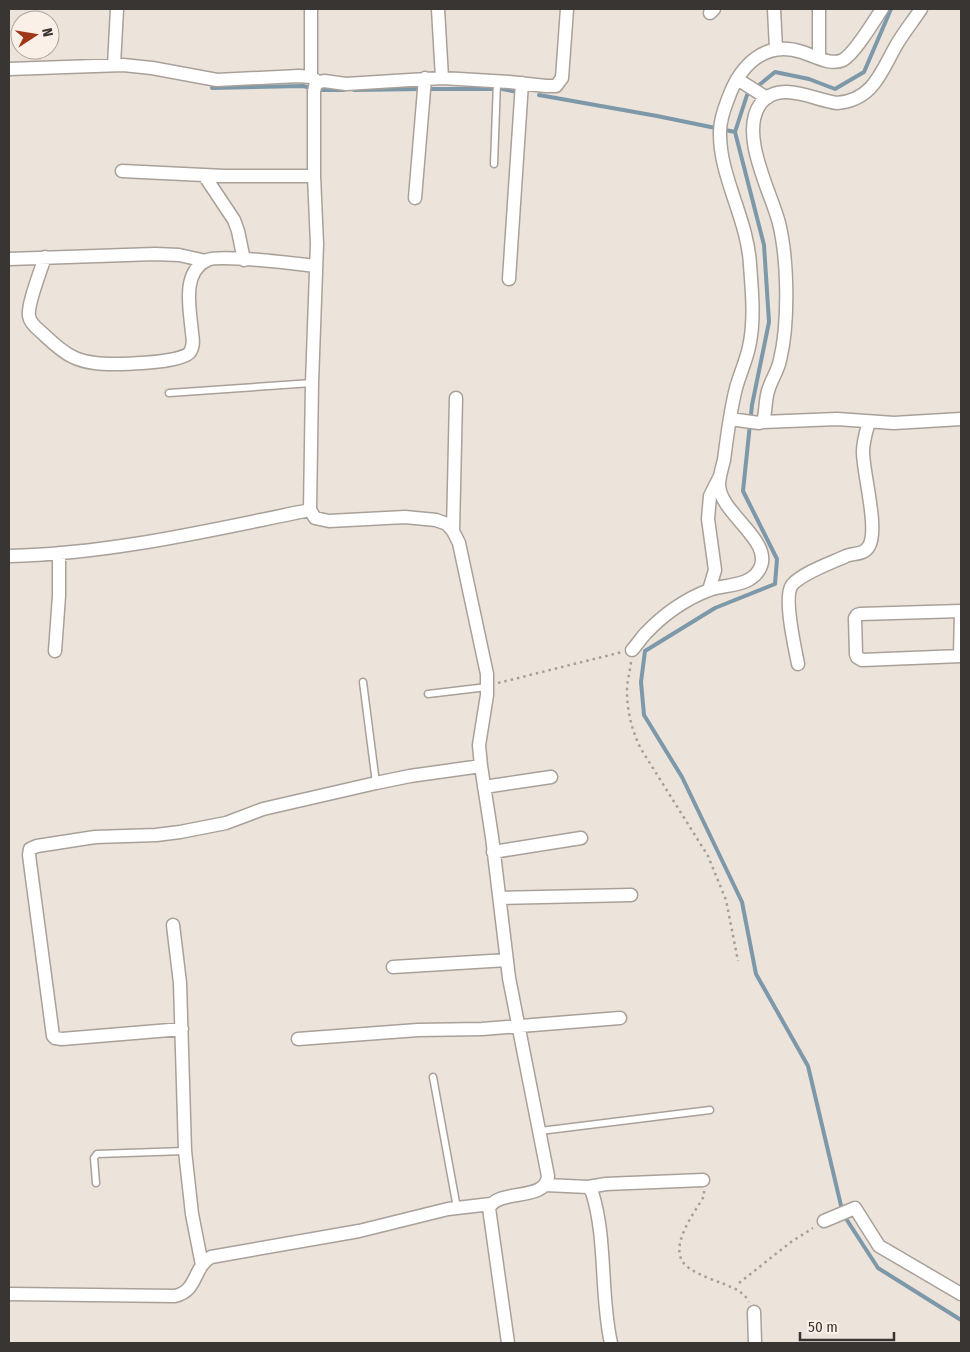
<svg xmlns="http://www.w3.org/2000/svg" width="970" height="1352" font-family="'Fira Sans Condensed',sans-serif">
  <style>
    .lines { fill: none; stroke-linecap: round; stroke-linejoin: round }
    .stream { stroke: #7d99a9; stroke-width: 4 }
    .service-casing { stroke: #a9a199; stroke-width: 9 }
    .minor-casing { stroke: #a9a199; stroke-width: 15 }
    .path { stroke: #a59f99; stroke-width: 2.5; stroke-dasharray: 2.5 4; stroke-linecap: butt }
    .service { stroke: #fff; stroke-width: 6 }
    .minor { stroke: #fff; stroke-width: 12 }
  </style>
  <rect width="100%" height="100%" fill="#ece3db"/>
  <g class="lines">
    <path class="stream" d="M891 9 864 72 835 89 809 79 775 72 747 95 735 132 764 245 769 322 752 405 743 491 777 559 775 584 715 608 645 651 641 682 644 715 682 777 742 902 756 974 808 1066 843 1214 878 1268 961 1320
      M212 88 303 86 319 90H344
      M430 89H492
      M502 89 518 92
      M354 90 420 89
      M539 95 657 116 735 132"/>
    <defs>
      <path id="service" d="M494 164 497 82
        M169 393 312 383
        M363 682 376 783
        M428 694 487 687
        M433 1077 457 1208
        M540 1131 710 1110
        M96 1183 94 1158 97 1154 185 1151"/>
      <path id="minor" d="M438 9 442 78
        M774 9 776 49
        M819 9V58
        M710 13 714 9
        M114 65 117 9
        M9 69 123 65 152 68 217 80 299 76 311 77 318 82
        M311 77V9
        M737 79 767 98
        M122 171 224 176H314
        M204 175 234 220 238 231 244 260
        M415 198 425 78
        M45 257C41 270 27 305 29 316 30 322 35 327 40 331 50 340 60 351 73 357 79 360 87 362 95 363 110 365 183 364 190 352 194 346 193 339 192 333 190 309 181 273 207 260 221 254 297 264 316 266
        M9 259 155 254 179 255 206 261
        M509 279 522 83
        M730 419 759 423 763 422C766 412 765 401 768 391 771 380 778 371 780 360 789 323 788 260 779 223 771 192 738 133 761 103 780 80 814 100 837 103 874 100 881 71 897 44 904 32 913 21 921 9
        M763 422 837 419 894 423 961 419
        M453 531 456 398
        M9 556C111 554 210 530 310 510
        M709 590 715 570 708 519 710 496 719 478
        M961 611 860 614 857 615 855 618 856 654 857 657 862 660 961 656
        M632 650C637 645 641 638 646 633 663 615 686 599 709 590 726 584 749 587 759 570 776 542 720 514 719 485 719 477 722 468 724 460 727 436 730 412 736 388 740 374 746 361 749 347 755 321 752 291 750 265 748 220 719 176 720 132 720 121 724 109 728 99 740 65 765 40 802 52 814 56 831 66 843 60 855 53 874 21 882 9
        M55 651 59 596V553
        M960 656 961 611
        M798 664C795 648 783 597 792 585 802 573 831 563 846 556 854 553 864 555 869 546 879 529 863 473 863 452 863 441 866 432 869 422
        M484 787 551 777
        M493 852 581 838
        M500 898 631 895
        M173 925 180 983 185 1151 192 1214 202 1265
        M393 967 507 960
        M182 1029 62 1039 55 1038 53 1036 29 855 30 849 37 846 95 837 156 835 180 832 226 823 263 809 376 783 410 776 481 766
        M298 1039 418 1030 482 1029 620 1018
        M546 1185 588 1187 592 1192C607 1239 600 1295 611 1343
        M588 1187 606 1184 703 1180
        M824 1221 855 1208 879 1246 961 1294
        M9 1294 175 1296C198 1291 193 1267 211 1257L359 1231 448 1209 491 1204
        M754 1312 755 1343
        M508 1343 489 1208C499 1188 546 1202 548 1176L509 978 492 837 481 766 479 745 487 695V674L459 543 453 531 447 524 436 520 405 517 329 521 315 518 310 510 312 383 317 244 314 176V91L316 83 324 81 346 84 442 78 509 82 546 86H556L562 78 567 9"/>
    </defs>
    <use href="#service" class="service-casing"/>
    <use href="#minor" class="minor-casing"/>
    <path class="path" d="M631 662C630 672 627 681 627 691 627 711 632 731 641 749L708 856 726 900 738 961
      M498 683 622 652
      M704 1191V1196C694 1214 664 1251 689 1268 699 1275 713 1280 724 1284 735 1289 743 1291 749 1302
      M739 1283 791 1242 813 1228"/>
    <use href="#service" class="service"/>
    <use href="#minor" class="minor"/>
  </g>
  <rect width="970" height="1352" fill="none" stroke="#383532" stroke-width="20"/>
  <g transform="translate(35 35) rotate(78)"><circle r="24" fill="#faf0e8" stroke="#aca59f"/>
  <path d="M0-4L9 19L0 12L-9 19Z" fill="#9f3718"/>
  <text y="-8" font-size="14" font-weight="bold" text-anchor="middle" fill="#383532">N</text>
  </g>
  <path d="M800 1332v8h94v-8" fill="none" stroke="#383532" stroke-width="2.5"/>
  <text x="808" y="1332" font-size="15" fill="#383532" stroke="#faf0e8" stroke-width="4" paint-order="stroke">50 m</text>
</svg>
